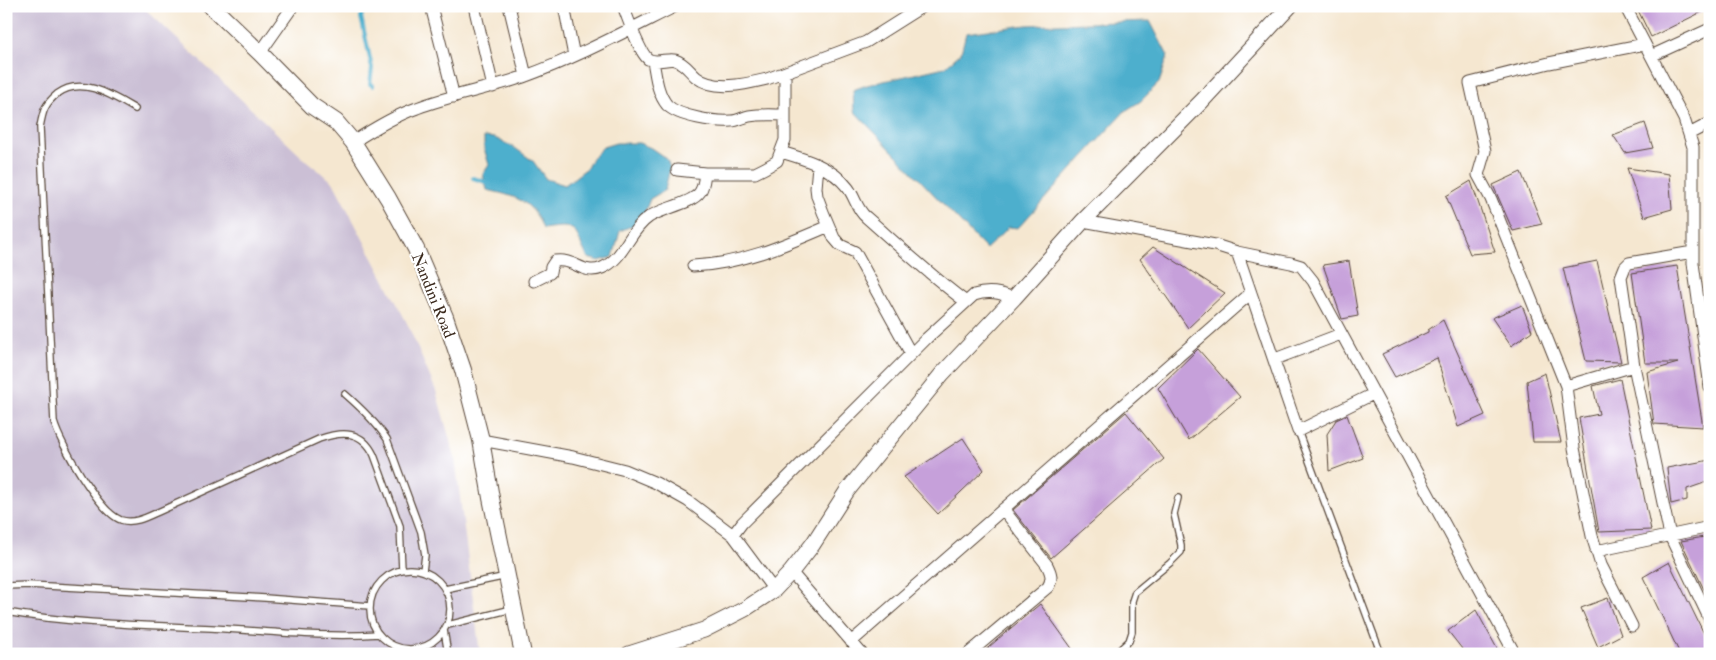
<svg xmlns="http://www.w3.org/2000/svg" width="1716" height="660" font-family="'IM FELL Double Pica',serif">
  <style>
    .industrial { fill: #cbbfd5 }
    .water { fill: #4eafcd; stroke: #446c76 }
    .lines { fill: none; stroke-linecap: round; stroke-linejoin: round }
    .stream { stroke: #4eafcd; stroke-width: 4 }
    .building { fill: #c6a0da }
    .lane-casing { stroke: #574639; stroke-width: 8 }
    .street-casing { stroke: #574639; stroke-width: 13 }
    .secondary-casing { stroke: #574639; stroke-width: 17 }
    .primary-casing { stroke: #574639; stroke-width: 18 }
    .lane { stroke: #fff; stroke-width: 5.5 }
    .street { stroke: #fff; stroke-width: 11 }
    .secondary { stroke: #fff; stroke-width: 15 }
    .primary { stroke: #fff; stroke-width: 16 }
    .labels { text-anchor: middle; stroke-width: 4.5; stroke-linejoin: round; paint-order: stroke }
    .street-label { font-size: 16px; fill: #3b2a1e; stroke: #fff }
  </style>
  <rect width="100%" height="100%" fill="#fff"/>
  <filter id="ink" filterUnits="userSpaceOnUse"><feTurbulence type="fractalNoise" baseFrequency=".02" numOctaves="2"/><feDisplacementMap in="SourceGraphic" scale="10" xChannelSelector="R" yChannelSelector="G"/><feConvolveMatrix kernelMatrix="1 2 1 2 8 2 1 2 1" color-interpolation-filters="sRGB"/></filter>
  <filter id="wash" filterUnits="userSpaceOnUse"><feTurbulence type="fractalNoise" baseFrequency=".0096" numOctaves="4" result="noise"/><feDisplacementMap in="SourceGraphic" scale="20" xChannelSelector="R" yChannelSelector="G"/><feGaussianBlur stdDeviation="1.12" result="paint"/><feColorMatrix in="noise" values="0 0 0 0 0 0 0 0 0 0 0 0 0 0 0 0 0 1.4 0 .05"/><feComposite in="paint" operator="in"/></filter>
  <g filter="url(#wash)">
    <rect width="100%" height="100%" fill="#f5e7d0"/>
    <path class="industrial" d="M6 6H142L303 158 333 182 407 323 436 391 455 458 480 654H6Z"/>
    <path class="water" d="M1150 21 1168 56 1159 83 1141 101 1125 111 1018 228 1009 227 986 249 854 111 853 90 867 85 945 67 961 53 966 33 1027 25Z
      M484 137 495 138 515 148 533 161 546 179 565 185 587 168 592 158 603 147 616 143H639L651 148 667 159 670 168 665 190 650 199 644 214 636 224 620 231 613 257 599 261 588 258C572 230 582 223 543 229 533 200 514 196 487 190L483 174 489 165 484 148Z"/>
    <g class="lines">
      <path class="stream" d="M366 6 361 17 372 68 370 84 373 86
        M473 178 486 182"/>
    </g>
    <g id="blocks">
      <path class="building" d="M1636 6H1710V8L1651 37Z
        M1645 123 1653 148 1625 153 1613 135Z
        M1627 168 1669 174 1672 209 1644 217Z
        M1521 172 1542 224 1513 231 1493 185Z
        M1471 181 1495 252 1470 254 1446 196Z
        M1153 247 1225 293 1188 328 1140 259Z
        M1349 261 1358 316 1342 319 1323 265Z
        M1597 261 1621 362 1586 361 1563 268Z
        M1677 266 1703 427 1654 424 1647 372 1678 363H1645L1632 273Z
        M1522 305 1532 331 1511 346 1492 318Z
        M1443 320 1485 415 1458 427 1437 358 1395 377 1382 354 1428 332V330Z
        M1198 349 1240 397 1189 440 1158 388Z
        M1545 373 1561 442H1533L1527 381Z
        M1620 379 1651 530 1599 532 1579 418 1599 414 1593 386Z
        M1126 412 1164 459 1051 558 1013 510Z
        M1347 415 1363 458 1329 471 1327 434 1336 420Z
        M963 438 984 470 938 514 904 477Z
        M1710 460V481L1687 489V500L1671 504 1667 468Z
        M1710 536V602L1681 541Z
        M1669 562 1710 646V654H1680L1643 577Z
        M1608 598 1621 635 1598 647 1581 608Z
        M1040 604 1076 654H981L1005 633Z
        M1476 610 1500 654H1466L1448 631Z"/>
    </g>
  </g>
  <g filter="url(#ink)">
    <use href="#blocks" fill-opacity="0" stroke="#574639" stroke-width="1"/>
    <g class="lines">
      <defs>
        <path id="lane" d="M135 109C113 96 82 75 57 94 44 105 43 111 40 127L54 422C60 444 100 513 121 520 134 524 147 517 158 512L319 439C342 431 362 430 374 455L400 526 402 570
          M345 394C361 408 375 421 387 439L421 532 425 555 423 571
          M1298 431 1381 654
          M370 609a40 40 0 1 1 80 0a40 40 0 1 1-80 0Z
          M6 586 29 585 265 598 370 606
          M445 589 507 576
          M6 612C74 624 143 625 211 628 267 631 323 638 378 634
          M448 625 512 609
          M444 630 448 654
          M1115 654 1129 641 1132 632V601L1135 592 1170 563 1181 552V545L1174 514 1178 498"/>
        <path id="street" d="M431 6 454 97
          M474 6 493 87
          M564 6 574 56
          M623 6C628 18 639 52 648 59 656 64 667 58 675 60 685 63 689 71 696 77 715 92 746 84 767 79L866 42 923 6
          M1625 6 1684 119 1693 147V263L1710 387
          M510 10 526 76
          M260 53 293 6
          M1651 56 1710 29
          M653 61C656 76 657 93 667 105 679 117 715 122 731 121 738 121 743 117 749 116 761 114 773 115 785 115
          M1689 134 1710 123
          M353 142C373 129 394 116 417 108 451 95 488 89 523 77 576 58 626 31 676 6
          M781 152C805 159 832 167 848 188 855 197 857 210 866 217 899 246 931 276 966 302
          M818 165 816 188 817 196 823 212 834 238 840 245 855 252 911 354
          M677 170 705 173H755L765 168 777 161 785 140V73
          M1083 221 1215 245 1237 252 1291 263 1301 266 1313 281 1515 654
          M1237 252 1298 431 1373 394
          M1693 252 1629 263 1625 267 1621 277 1634 366 1670 536 1710 620
          M693 266C742 264 785 245 829 226
          M534 281 550 273 551 267 555 261C575 258 583 276 602 268 624 259 629 230 649 217 662 208 692 204 700 192 704 186 704 179 705 173
          M1275 359 1341 334
          M1566 386 1634 366
          M481 440 573 457 625 470 656 483 688 501 733 535
          M1596 551 1710 527
          M791 572 862 654
          M774 590 733 535 742 523 927 338 974 295C989 290 1000 293 1014 298
          M1632 626 1601 565 1592 536 1574 448 1566 386 1491 199 1478 175 1485 151 1470 83 1549 63 1645 44
          M851 642 1251 293
          M968 654 1048 587C1053 578 1051 573 1047 565L1003 509"/>
        <path id="secondary" d="M629 654 704 630 745 609 774 590 791 572 813 544 847 491 942 374 1014 298 1083 221 1202 101 1290 6"/>
        <path id="primary" d="M211 6 260 53 312 106 336 122 353 142 388 198 416 249 445 317 463 370 481 440 491 498 523 654"/>
      </defs>
      <use href="#lane" class="lane-casing"/>
      <use href="#street" class="street-casing"/>
      <use href="#secondary" class="secondary-casing"/>
      <use href="#primary" class="primary-casing"/>
      <use href="#lane" class="lane"/>
      <use href="#street" class="street"/>
      <use href="#secondary" class="secondary"/>
      <use href="#primary" class="primary"/>
    </g>
  </g>
  <g class="labels">
    <g class="street-label">
      <text transform="translate(434 295) rotate(68)" y="6">Nandini Road</text>
    </g>
  </g>
  <rect width="1716" height="660" fill="none" stroke="#fff" stroke-width="25"/>
</svg>
